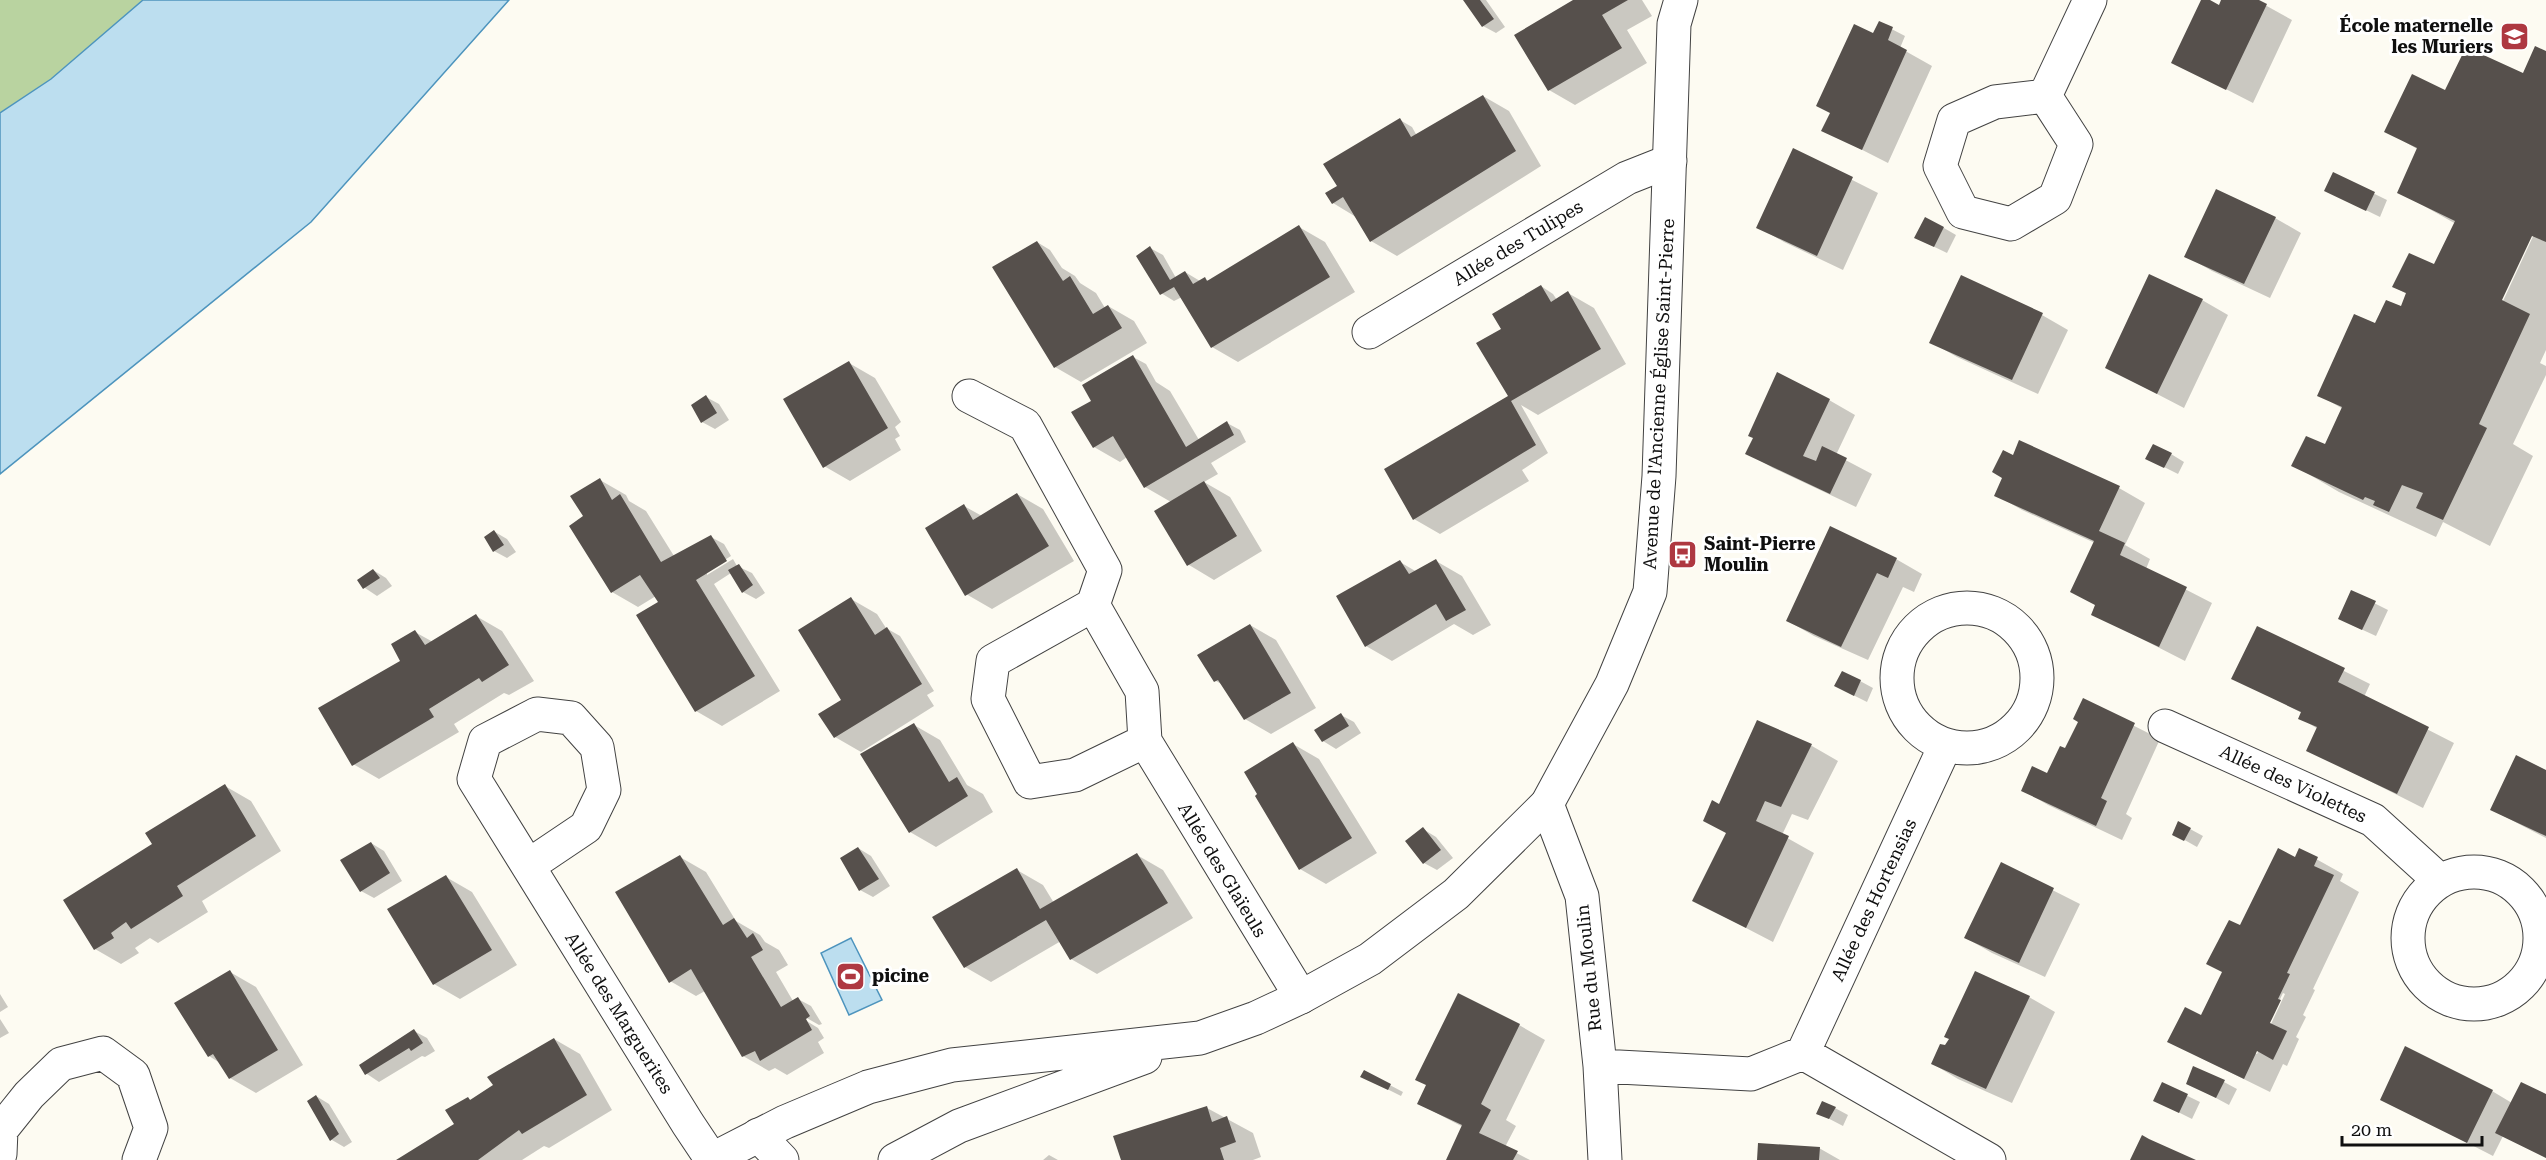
<svg xmlns="http://www.w3.org/2000/svg" width="2546" height="1160" font-family="'Roboto Serif',serif">
  <style>
    .forest { fill: #b9d3a0 }
    .water { fill: #bcdeef; stroke: #4d94bd; stroke-width: 1.5 }
    .shadow { fill: #0003; fill-rule: evenodd }
    .building { fill: #56504c }
    .lines { fill: none; stroke-linecap: round; stroke-linejoin: round }
    .minor-casing { stroke: #424242; stroke-width: 35 }
    .tertiary-casing { stroke: #424242; stroke-width: 35 }
    .minor { stroke: #fff; stroke-width: 33 }
    .tertiary { stroke: #fff; stroke-width: 33 }
    .labels { text-anchor: middle; stroke-width: 6; stroke-linejoin: round; paint-order: stroke }
    .poi-label { font-size: 18px; font-weight: bold; fill: #0f0f0f; stroke: #fff; text-anchor: start }
    .street-label { font-size: 18px; fill: #0f0f0f; stroke: #fff }
  </style>
  <rect width="100%" height="100%" fill="#fdfbf2"/>
  <path class="forest" d="M0 0H143L51 79 0 113Z"/>
  <path class="water" d="M143 0H509L311 222 0 474V113L51 79Z
    M851 938 882 1000 849 1015 821 953Z"/>
  <path class="shadow" d="M1465 0H1486L1505 27 1496 33 1483 26Z
    M1576 0H1642L1652 16 1627 30 1647 63 1575 105 1549 90Z
    M2203 0 2220 7 2223 0H2256L2292 20 2253 103 2173 62Z
    M1880 23 1905 36 1900 48 1932 66 1888 163 1823 130 1831 113 1881 38Z
    M2546 53V350L2540 363 2546 366V375L2513 444 2533 456 2490 546 2443 522 2436 537 2339 492 2293 465 2325 446 2343 409 2319 395 2376 325 2407 311V294L2394 287 2435 266 2456 224 2399 192 2419 150 2386 131 2446 92 2524 75ZM2533 228 2536 230 2503 301H2500Z
    M1483 96 1509 111 1541 166 1397 256 1371 241 1356 217 1333 203 1339 186 1400 120 1412 127 1417 136Z
    M1793 150 1878 193 1843 270 1784 242 1758 227Z
    M2334 174 2387 200 2380 217 2339 197Z
    M2275 218 2301 233 2270 298 2212 271 2186 256Z
    M1299 227 1325 242 1355 292 1238 362 1212 347 1182 297 1174 301 1161 293 1150 248 1163 255 1176 278 1185 272 1200 281 1205 279 1209 281Z
    M1944 228 1956 235 1947 253 1916 238Z
    M1037 242 1050 250 1062 268 1075 276 1080 283 1096 293 1105 308 1108 306 1134 321 1147 343 1081 382 1055 367Z
    M1541 286 1553 294 1557 300 1568 293 1594 308 1626 364 1538 415 1521 405 1548 453 1522 470 1529 481 1440 534 1414 519 1510 396 1504 329Z
    M2202 300 2228 315 2184 408 2107 368Z
    M2042 315 2068 330 2038 394 1957 357 1931 342Z
    M1133 357 1146 364 1156 382 1170 391 1199 440 1227 423 1240 430 1246 442 1211 463 1218 474 1204 482 1230 497 1262 551 1214 580 1189 565 1171 502 1145 487 1127 457 1120 462 1094 447 1093 401Z
    M849 363 875 378 901 422 895 427 900 436 895 439 901 450 850 481 824 466Z
    M706 397 719 404 729 420 715 429 702 422Z
    M1829 400 1855 415 1836 455 1872 474 1856 507 1773 468 1747 453Z
    M2171 454 2184 462 2178 474 2160 465Z
    M2014 457 2119 488 2145 503 2125 545 2150 559 2146 569 2212 603 2185 661 2093 614 2097 605 2095 543 2022 510 1996 495Z
    M600 480 626 495 629 501 646 511 674 556 711 537 724 544 731 556 707 571V575L733 559 737 566 752 573 765 593 756 599 743 592 731 573 714 584 780 691 722 726 696 711 660 603 656 596 638 607 612 592 585 517Z
    M1017 494 1043 509 1074 561 992 609 966 594 964 506 982 516Z
    M495 532 507 539 516 552 507 558 494 551Z
    M1896 559 1922 574 1914 592 1903 587 1868 660 1814 636 1788 621Z
    M1436 561 1462 576 1491 625 1473 635 1454 624 1392 661 1366 646 1400 562 1417 572Z
    M373 570 386 578 392 586 377 596 365 588 359 580Z
    M2352 592 2388 610 2376 636 2352 625Z
    M851 599 877 614 886 628 900 636 934 691 927 695 934 706 861 752 835 737 843 701Z
    M476 616 502 631 534 681 509 695 504 693 454 724 459 732 379 779 353 764 415 632 433 642Z
    M1250 625 1276 640 1316 708 1271 734 1245 719 1223 685 1216 681Z
    M2258 628 2370 684 2364 697 2454 743 2423 808 2308 750 2318 729 2300 718 2302 713 2233 678Z
    M1860 681 1873 688 1867 702 1849 693Z
    M2083 700 2160 739 2126 814 2132 818 2122 840 2048 805 2023 790 2048 775 2066 750 2080 721Z
    M1341 715 1354 722 1361 733 1336 749 1323 741Z
    M1758 722 1812 746 1838 761 1808 820 1792 814 1782 835 1814 853 1773 942 1694 901 1727 834 1719 806Z
    M914 725 940 740 967 785 983 794 993 812 936 847 910 832 862 755Z
    M1293 744 1319 759 1377 853 1326 884 1300 869 1257 796Z
    M2546 772V838L2492 810Z
    M225 786 251 801 281 851 202 901 208 912 158 943 150 938 135 948 139 953 121 964 95 949 154 844Z
    M2179 823 2203 836 2197 847 2174 834Z
    M1423 829 1436 837 1453 858 1437 870 1424 863Z
    M371 843 384 851 402 881 374 898 361 891Z
    M858 848 871 856 890 886 873 897 860 890Z
    M2300 850 2343 874 2340 881 2359 892 2313 989 2315 990 2303 1015 2306 1017 2296 1037 2299 1039 2287 1066 2283 1064 2270 1092 2199 1057 2202 1017 2223 973 2241 927 2296 859ZM2283 993 2285 994 2257 1054 2254 1053Z
    M1137 855 1163 870 1193 918 1097 974 1071 959 1061 941 991 982 965 967 1017 870 1043 885 1054 903Z
    M680 857 706 872 736 921 760 935 765 942 779 950 788 965 776 972 793 1001 798 999 811 1006 822 1024 819 1025 805 1017V1020L818 1028 824 1038 818 1042 824 1053 787 1075 775 1068 769 1071 743 1056 705 991 696 996 670 981Z
    M2001 864 2080 904 2045 977 1992 953 1966 938Z
    M446 877 472 892 517 965 460 999 434 984Z
    M230 972 256 987 303 1065 256 1093 230 1078 220 1063 209 1056Z
    M0 994 8 1007 0 1012Z
    M2029 997 2055 1012 2012 1103 1958 1079 1933 1064 1951 1039Z
    M0 1019 9 1033 0 1038Z
    M1519 1025 1545 1040 1506 1120 1516 1126 1505 1147 1530 1160H1447L1463 1127 1419 1104Z
    M414 1031 427 1038 435 1051 425 1057 422 1056 379 1082 367 1074 361 1066Z
    M554 1039 580 1054 612 1110 549 1148 544 1146 522 1160H399L456 1124 468 1098 472 1101 495 1086Z
    M1365 1072 1403 1092 1401 1096 1375 1083Z
    M2224 1082 2237 1089 2229 1105 2188 1083Z
    M2163 1084 2200 1102 2192 1119 2168 1107Z
    M2492 1091 2512 1103 2546 1096V1158L2503 1136 2493 1156 2382 1099Z
    M316 1096 329 1104 352 1142 344 1147 332 1140 309 1101Z
    M1207 1108 1253 1133 1261 1157 1253 1160H1123Z
    M1835 1108 1848 1115 1843 1126 1818 1113Z
    M1819 1148 1840 1160H1759Z
    M1049 1155 1058 1160H1043Z"/>
  <path class="building" d="M1463 0H1480L1494 19 1482 27Z
    M1573 0H1628L1602 15 1622 48 1548 91 1514 35Z
    M2201 0H2210L2219 5 2221 0H2259L2267 4 2226 90 2171 63Z
    M1879 21 1893 27 1888 40 1907 50 1862 150 1821 131 1830 113 1816 106 1854 24 1873 33Z
    M2535 46 2546 51V242L2532 236 2502 300 2530 314 2479 424 2487 428 2443 520 2416 508 2423 493 2402 485 2389 512 2373 505 2375 501 2365 497 2363 500 2291 466 2306 436 2325 444 2342 407 2317 396 2354 314 2375 323 2386 300 2401 306 2406 293 2392 287 2409 253 2434 264 2455 221 2397 193 2417 148 2384 132 2412 74 2445 90 2466 47 2523 73Z
    M1483 95 1516 151 1370 242 1343 197 1332 204 1325 193 1337 186 1323 164 1400 118 1411 137Z
    M1793 148 1853 177 1817 256 1756 228Z
    M2333 172 2375 192 2366 211 2324 191Z
    M2216 189 2276 217 2244 284 2184 257Z
    M1925 217 1944 227 1934 247 1914 238Z
    M1299 225 1330 277 1211 348 1174 287 1160 295 1136 256 1150 246 1170 280 1185 271 1193 284 1205 277 1207 281Z
    M1037 241 1063 281 1070 276 1093 314 1108 305 1122 328 1054 368 992 267Z
    M2149 274 2203 299 2157 394 2105 368Z
    M1961 275 2043 313 2012 380 1929 343Z
    M1541 285 1551 302 1568 291 1601 349 1511 401 1536 445 1413 520 1384 469 1508 396 1476 343 1501 329 1492 314Z
    M1133 355 1186 447 1227 421 1234 435 1144 488 1113 436 1093 448 1071 412 1091 401 1082 385Z
    M849 361 888 428 823 468 783 399Z
    M1777 372 1830 399 1803 456 1816 461 1822 446 1847 458 1830 494 1745 454 1753 438 1748 436Z
    M706 395 717 413 701 423 691 405Z
    M2019 440 2120 486 2099 531 2125 543 2120 555 2187 587 2159 647 2091 615 2095 605 2070 592 2094 541 1994 496 2002 478 1992 472 2003 450 2013 455Z
    M2153 444 2172 453 2164 468 2145 459Z
    M600 478 612 500 620 494 661 562 711 535 727 561 696 580 755 676 695 712 636 615 658 602 640 575 611 593 569 526 583 516 570 496Z
    M1204 481 1237 536 1187 566 1154 511Z
    M1017 493 1049 546 965 596 925 528 964 504 973 520Z
    M1830 526 1897 558 1888 578 1877 573 1841 647 1786 621Z
    M494 530 504 545 493 552 484 537Z
    M1436 559 1466 610 1446 621 1436 604 1365 647 1336 596 1400 560 1409 574Z
    M739 564 753 585 742 593 728 570Z
    M373 569 380 578 363 589 357 580Z
    M2351 590 2376 601 2362 630 2338 619Z
    M851 597 875 635 887 627 922 684 834 738 818 714 841 700 798 630Z
    M476 614 509 665 482 682 479 678 429 709 434 717 352 766 318 708 400 661 391 644 415 630 425 645Z
    M1250 624 1291 693 1244 720 1218 680 1214 682 1197 655Z
    M2257 626 2345 668 2338 682 2429 727 2397 794 2306 751 2317 727 2298 719 2301 712 2231 679Z
    M1842 671 1861 680 1854 696 1834 686Z
    M2083 698 2135 723 2101 798 2107 801 2096 826 2021 791 2032 766 2047 773 2060 746 2065 748 2078 722 2073 719Z
    M1341 713 1349 726 1322 742 1314 730Z
    M1757 720 1812 744 1781 807 1765 801 1756 821 1789 836 1746 928 1692 901 1726 833 1703 821 1712 800 1719 804Z
    M914 723 949 782 957 777 968 796 909 833 860 754Z
    M1293 742 1352 838 1299 870 1255 796 1257 794 1244 772Z
    M2516 755 2546 770V836L2490 810Z
    M225 784 256 836 177 886 183 896 131 929 126 922 111 933 114 938 94 950 63 900 152 844 145 833Z
    M2178 821 2191 828 2184 841 2172 835Z
    M1423 827 1441 850 1423 864 1405 841Z
    M371 842 390 873 360 892 340 860Z
    M858 847 879 879 859 891 840 858Z
    M2278 848 2295 857 2299 848 2318 857 2314 866 2334 875 2287 973 2290 974 2278 999 2281 1000 2270 1023 2287 1031 2273 1060 2257 1051 2244 1079 2167 1042 2185 1007 2201 1015 2222 972 2206 964 2229 920 2240 925Z
    M1137 853 1168 903 1070 960 1046 920 964 968 932 917 1017 868 1040 909Z
    M680 855 723 925 734 918 747 938 753 933 763 950 751 957 781 1007 798 997 810 1016 806 1019 812 1030 760 1061 755 1051 742 1057 691 969 669 983 615 892Z
    M2001 862 2054 888 2019 963 1964 938Z
    M446 875 492 950 433 985 387 909Z
    M230 970 278 1050 229 1079 213 1054 208 1057 174 1003Z
    M1975 971 2030 996 1986 1089 1931 1064 1940 1044 1945 1045 1949 1039 1944 1037Z
    M1458 993 1520 1024 1481 1104 1491 1110 1479 1133 1518 1151 1513 1160H1446L1462 1125 1417 1104 1426 1085 1415 1080Z
    M414 1029 423 1043 411 1051 409 1048 365 1075 359 1065Z
    M554 1038 587 1095 522 1134 519 1130 478 1160H396L454 1124 445 1110 468 1097 470 1100 493 1085 487 1077Z
    M2405 1046 2493 1090 2467 1143 2380 1100Z
    M2193 1066 2225 1080 2216 1098 2186 1084Z
    M1364 1070 1391 1084 1388 1090 1360 1077Z
    M2162 1082 2188 1094 2179 1113 2153 1101Z
    M2521 1082 2546 1094V1158L2495 1133Z
    M316 1095 339 1134 330 1141 307 1101Z
    M1822 1101 1836 1107 1829 1119 1816 1114Z
    M1207 1106 1212 1122 1227 1116 1236 1142 1220 1148 1224 1160H1121L1113 1136Z
    M2142 1135 2149 1139 2196 1160H2130Z
    M1758 1143 1820 1147 1819 1160H1757Z"/>
  <g class="lines">
    <defs>
      <path id="minor" d="M2045 96 2076 144 2055 198 2011 224 1963 212 1940 166 1954 120 1995 102Z
        M2045 96 2090 0
        M1369 332 1627 178 1670 161
        M969 396 1025 425 1105 570 1093 605 1142 691 1145 741 1301 997
        M1093 605 993 661 988 699 1030 782 1075 775 1145 741
        M1897 678a70 70 0 1 1 140 0a70 70 0 1 1-140 0Z
        M2165 726 2373 820 2439 880
        M1547 804 1582 896 1600 1066 1605 1160
        M528 866 586 827 604 790 597 747 571 718 537 714 485 741 474 779 688 1124 712 1160
        M2408 938a66 66 0 1 1 132 0a66 66 0 1 1-132 0Z
        M1803 1053 1945 746
        M1600 1066 1751 1074 1803 1053 1989 1160
        M758 1135 782 1160
        M0 1154 1 1130 29 1095 61 1064 103 1053 133 1075 151 1128 139 1160"/>
      <path id="tertiary" d="M711 1160 785 1122 868 1087 952 1065 1200 1038 1256 1018 1301 997 1370 959 1456 894 1547 804 1612 684 1650 592 1659 476 1674 24 1681 0
        M895 1160 959 1126 1145 1057"/>
    </defs>
    <use href="#minor" class="minor-casing"/>
    <use href="#tertiary" class="tertiary-casing"/>
    <use href="#minor" class="minor"/>
    <use href="#tertiary" class="tertiary"/>
  </g>
  <defs>
    <symbol id="school-square" viewBox="-11 -11 22 22"><rect x="-9" y="-9" width="18" height="18" rx="4" fill="#ae3841" stroke="#fff"/><path d="M0-5L7-2L0 1L-7-2ZM-4 1L0 2.5L4 1V4Q0 6-4 4Z" fill="#fff"/></symbol>
    <symbol id="bus-square" viewBox="-11 -11 22 22"><rect x="-9" y="-9" width="18" height="18" rx="4" fill="#ae3841" stroke="#fff"/><path d="M-5-6H5V4H4V6H2V4H-2V6H-4V4H-5ZM-3.5-4V0h7V-4ZM-3.5 1.2v1.5H-2V1.2ZM2 1.2v1.5H3.5V1.2Z" fill="#fff"/></symbol>
    <symbol id="stadium-square" viewBox="-11 -11 22 22"><rect x="-9" y="-9" width="18" height="18" rx="4" fill="#ae3841" stroke="#fff"/><path d="M0-5a6.5 5 0 1 0 0 10a6.5 5 0 1 0 0-10ZM-3.5-1.8h7v3.6h-7Z" fill="#fff"/></symbol>
  </defs>
  <g fill-rule="evenodd">
    <use href="#school-square" x="2498" y="20" width="33" height="33"/>
    <use href="#bus-square" x="1666" y="538" width="33" height="33"/>
    <use href="#stadium-square" x="834" y="960" width="33" height="33"/>
  </g>
  <g class="labels">
    <g class="poi-label">
      <text x="2493" y="32" text-anchor="end">École maternelle<tspan x="2493" dy="21">les Muriers</tspan></text>
      <text x="1704" y="550">Saint-Pierre<tspan x="1704" dy="21">Moulin</tspan></text>
      <text x="872" y="982">picine</text>
    </g>
    <g class="street-label">
      <text transform="translate(1518 243) rotate(-31)" y="6">Allée des Tulipes</text>
      <text transform="translate(1659 394) rotate(-87)" y="6">Avenue de l'Ancienne Église Saint-Pierre</text>
      <text transform="translate(2293 784) rotate(25)" y="6">Allée des Violettes</text>
      <text transform="translate(1222 870) rotate(59)" y="6">Allée des Glaïeuls</text>
      <text transform="translate(1874 900) rotate(-65)" y="6">Allée des Hortensias</text>
      <text transform="translate(1589 968) rotate(-96)" y="6">Rue du Moulin</text>
      <text transform="translate(619 1013) rotate(58)" y="6">Allée des Marguerites</text>
    </g>
  </g>
  <path d="M2342 1136v9h140v-9" fill="none" stroke="#0f0f0f" stroke-width="3"/>
  <text x="2351" y="1136" font-size="18" fill="#0f0f0f" stroke="#ffffff" stroke-width="4.5" paint-order="stroke">20 m</text>
</svg>
